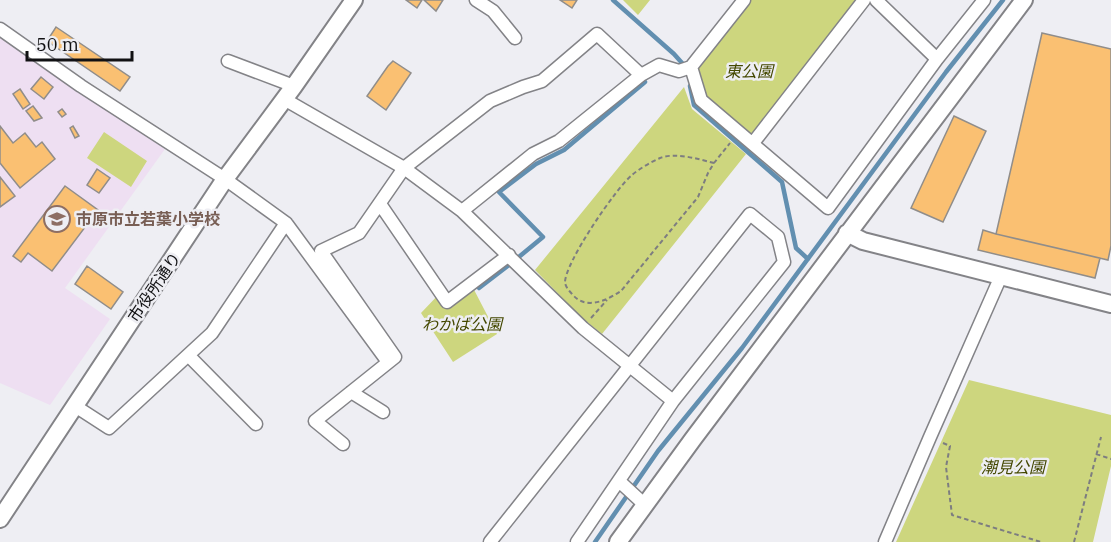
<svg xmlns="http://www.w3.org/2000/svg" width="1111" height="542" font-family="'IBM Plex Serif','Noto Sans JP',serif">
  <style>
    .education { fill: #eedff2 }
    .green { fill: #cdd67e }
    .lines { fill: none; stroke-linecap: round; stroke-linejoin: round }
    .stream { stroke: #628fb0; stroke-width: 4.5 }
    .building { fill: #fac072; stroke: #908d8a; stroke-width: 1.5 }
    .minor-casing { stroke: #838387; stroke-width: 15 }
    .tertiary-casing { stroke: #838387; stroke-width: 20 }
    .path { stroke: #7d7d80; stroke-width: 2; stroke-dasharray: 4.5 3; stroke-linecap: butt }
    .minor { stroke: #fff; stroke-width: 12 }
    .tertiary { stroke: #fff; stroke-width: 16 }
    .labels { text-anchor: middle; stroke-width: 5; stroke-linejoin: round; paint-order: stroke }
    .park-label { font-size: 16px; font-style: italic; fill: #444800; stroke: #eeeef3 }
    .education-label { font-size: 16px; font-weight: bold; fill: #785e54; stroke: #eeeef3; text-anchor: start }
    .street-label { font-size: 16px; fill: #111113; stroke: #eeeef3 }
  </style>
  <rect width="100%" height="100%" fill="#eeeef3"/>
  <path class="education" d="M0 38 165 149 65 288 110 319 50 405 0 383Z"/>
  <path class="green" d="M623 0H650L638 15Z
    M744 0H864L753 143 701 100 691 67Z
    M684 87 692 109 746 154 602 334 582 318 535 270Z
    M104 132 147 161 131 187 87 158Z
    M471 284 497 334 453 362 421 313 441 292 447 302Z
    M969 380 1111 415V466L1093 542H896Z"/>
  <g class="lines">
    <path class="stream" d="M613 0 674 54 682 63
      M690 86 694 105 782 182 796 248 808 259
      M520 256 543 237 499 192 536 164 564 150 645 82
      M479 288 509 265
      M595 542 658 451 742 348 946 72 1003 0"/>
  </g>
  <path class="building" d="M406 0H422L417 8Z
    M424 0H443L436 11Z
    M560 0H577L572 8Z
    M56 27 130 77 120 91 47 41Z
    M1042 33 1111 49V246L1108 260 996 234Z
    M393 61 411 73 386 110 367 96 388 66Z
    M41 77 53 87 44 99 31 89Z
    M20 89 30 104 23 109 13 94Z
    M33 106 42 118 34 121 26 111Z
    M62 109 66 114 62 117 58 112Z
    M954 116 986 131 943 222 911 208Z
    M0 126 13 143 25 133 36 147 42 142 55 159 20 188 0 163Z
    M73 126 79 136 75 138 70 128Z
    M97 169 110 178 99 193 87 185Z
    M0 177 15 196 0 207Z
    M65 186 98 210 52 271 28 253 21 262 13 256Z
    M983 230 996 234 1100 258 1095 278 978 250Z
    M87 266 123 292 111 309 75 284Z"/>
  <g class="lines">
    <defs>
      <path id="minor" d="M476 0 493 11 515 38
        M876 0 937 59
        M0 29 81 86 225 179 286 223 388 362
        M228 61 294 86
        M691 67 701 100 828 208 937 59 984 0
        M284 99 404 168 462 211 583 328 673 401
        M753 143 864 0
        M380 204 447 302 509 255
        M462 211 533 154 559 141 641 75 659 65 679 71 691 67 744 0
        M188 355 256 424
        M351 392 383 412
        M75 406 109 428 212 333 286 223
        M343 444 315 421 395 357 321 251 359 233 404 168 490 101 523 87 542 81 597 34 641 75
        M619 481 645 505
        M490 542 750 214 778 237 784 262 673 401 577 542
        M885 542 930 437 1001 276"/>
      <path id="tertiary" d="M847 233 863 241 1111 304
        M0 519 225 179 294 86 354 0
        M618 542 693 439 1024 0"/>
    </defs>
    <use href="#minor" class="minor-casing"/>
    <use href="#tertiary" class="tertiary-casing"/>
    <path class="path" d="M714 163C698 159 676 152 660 158 651 162 639 169 632 175 616 188 564 264 565 283 566 287 569 291 572 294 586 311 607 300 621 291L698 197 708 173 714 163 730 143
      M591 318 607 300
      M943 443 950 446 946 467 952 515 1041 542
      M1096 454 1111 459
      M1074 542 1101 437"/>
    <use href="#minor" class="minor"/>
    <use href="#tertiary" class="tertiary"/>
  </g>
  <defs>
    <symbol id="school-ring" viewBox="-11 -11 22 22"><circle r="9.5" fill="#eeeef3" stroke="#8d6e63" stroke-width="1.5"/><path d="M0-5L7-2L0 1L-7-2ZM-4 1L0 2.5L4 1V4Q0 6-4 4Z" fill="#8d6e63"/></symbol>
  </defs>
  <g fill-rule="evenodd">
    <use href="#school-ring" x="42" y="204" width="30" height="30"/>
  </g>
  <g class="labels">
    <g class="park-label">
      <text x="749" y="77">東公園</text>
      <text x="462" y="330">わかば公園</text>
      <text x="1013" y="473">潮見公園</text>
    </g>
    <g class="education-label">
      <text x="76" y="225">市原市立若葉小学校</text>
    </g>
    <g class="street-label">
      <text transform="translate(154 287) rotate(-56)" y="6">市役所通り</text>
    </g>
  </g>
  <path d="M27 51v9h105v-9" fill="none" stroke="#111113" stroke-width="3"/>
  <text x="36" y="51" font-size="18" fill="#111113" stroke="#eeeef3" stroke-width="4.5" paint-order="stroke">50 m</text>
</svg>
